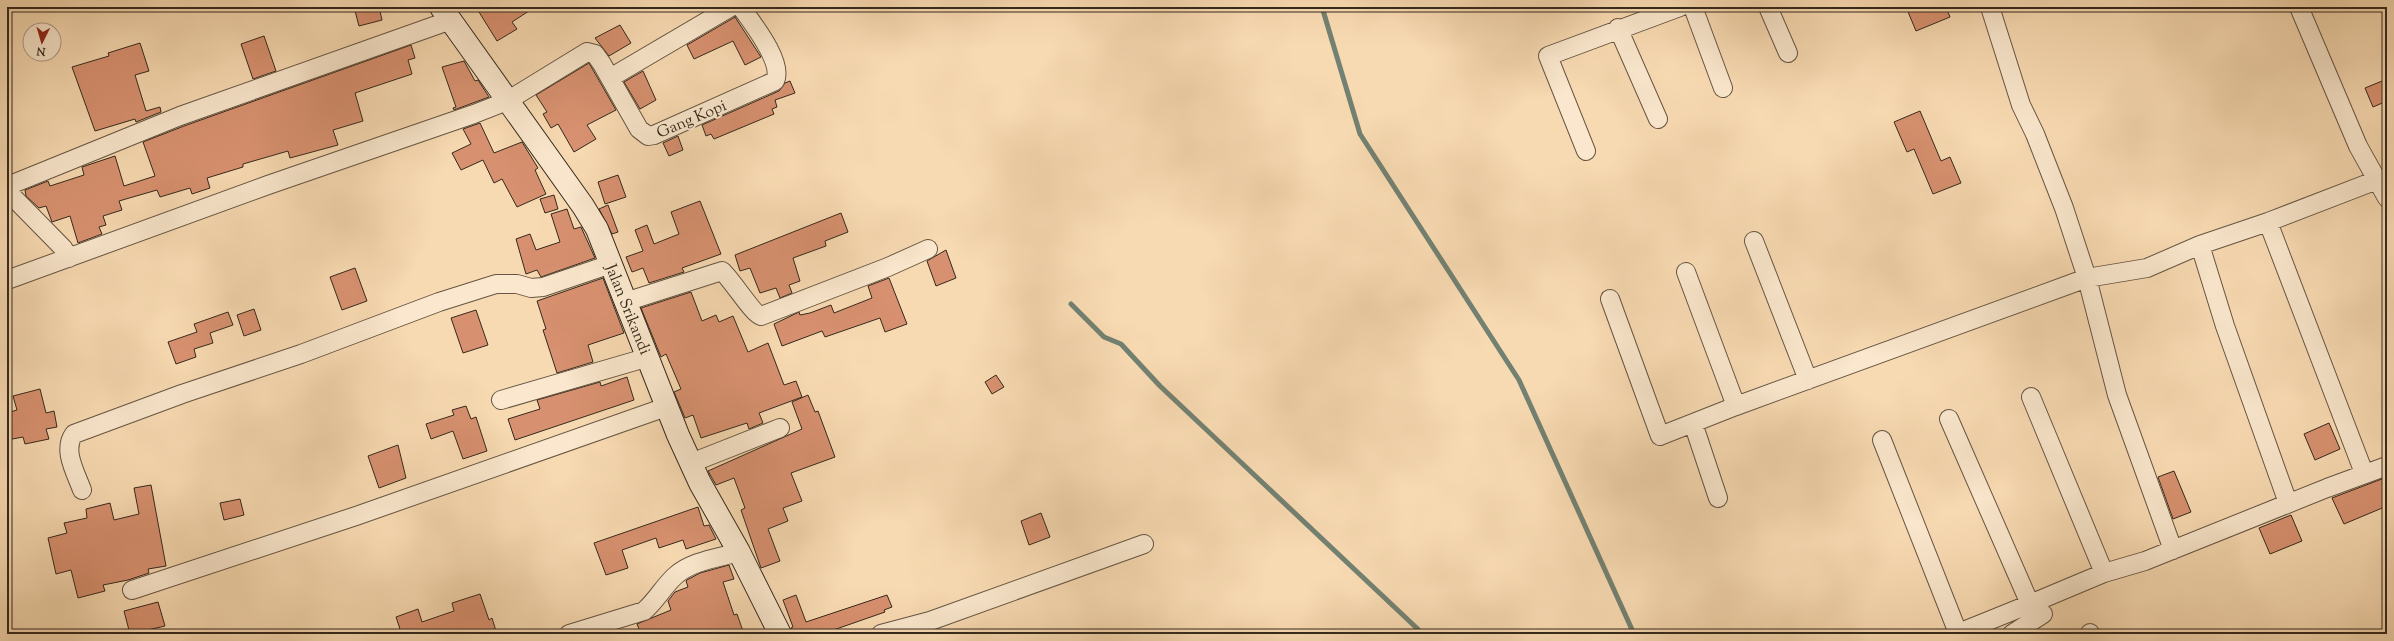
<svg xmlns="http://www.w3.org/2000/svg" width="2394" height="641" font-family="'Sorts Mill Goudy',serif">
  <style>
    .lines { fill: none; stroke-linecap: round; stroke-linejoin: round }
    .stream { stroke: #738172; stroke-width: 5 }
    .building { fill: #d89170; stroke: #34291d }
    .street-casing { stroke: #655542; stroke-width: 20 }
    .secondary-casing { stroke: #34291d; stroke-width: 24 }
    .street { stroke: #fae7cd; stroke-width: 18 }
    .secondary { stroke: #fae7cd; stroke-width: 22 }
    .labels { text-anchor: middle; stroke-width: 4; stroke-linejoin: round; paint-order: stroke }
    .street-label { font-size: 16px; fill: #34291d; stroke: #fae7cd }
  </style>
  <rect width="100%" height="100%" fill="#f8dab2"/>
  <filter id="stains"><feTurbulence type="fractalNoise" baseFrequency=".005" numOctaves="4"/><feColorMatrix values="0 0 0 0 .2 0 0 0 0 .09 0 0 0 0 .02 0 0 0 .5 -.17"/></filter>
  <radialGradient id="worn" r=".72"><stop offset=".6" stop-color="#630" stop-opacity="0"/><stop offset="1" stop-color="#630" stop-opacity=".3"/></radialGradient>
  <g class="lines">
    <path class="stream" d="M1322 7 1360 134 1519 380 1634 634
      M1071 304 1104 337 1121 344 1160 386 1423 634"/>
  </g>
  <path class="building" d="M354 7H379L382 20 359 26Z
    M487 7H535L512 22 517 29 497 41 479 12Z
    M1906 7H1946L1950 17 1916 31Z
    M735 17 761 57 745 65 733 41 694 59 687 45Z
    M620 25 631 43 609 56 595 38Z
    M264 36 276 71 253 79 241 44Z
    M140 43 149 71 135 75 146 111 160 107 161 112 136 122 135 119 95 131 72 67 109 56 108 53Z
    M411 45 415 58 408 60 412 74 355 93 363 121 333 130 338 145 290 158 288 151 243 164V167L207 178 210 188 192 194 190 188 160 197 157 190 119 201 122 210 103 216 106 225 99 227 102 234 78 243 70 216 52 222 46 206 39 208 26 196 25 190 48 181 50 186 84 175 82 167 115 156 124 186 155 176 143 142 184 126Z
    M464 61 475 81 478 80 489 97 454 110 453 108 456 107 442 67Z
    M589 63 616 110 587 125 596 139 574 152 558 124 551 128 543 114 547 112 536 95Z
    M643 71 656 100 640 109 624 82Z
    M2387 79V101L2373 107 2365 88Z
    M790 81 795 93 775 100 777 107 772 109 774 114 714 139 711 134 706 136 702 125 779 91 785 83Z
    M1920 111 1941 161 1950 157 1961 183 1933 194 1914 149 1907 152 1894 122Z
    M480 123 494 153 522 142 538 168 535 170 546 194 517 207 502 179 494 183 483 160 461 170 452 153 471 144 463 129Z
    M678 136 683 150 669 156 663 143Z
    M618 175 626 197 605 204 598 182Z
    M554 195 558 209 545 213 540 199Z
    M700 201 721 254 682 268 684 272 649 283 643 268 632 272 626 257 643 251 635 230 647 225 654 244 679 234 671 212Z
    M608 205 618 232 612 234 599 209Z
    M567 209 574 229 581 227 595 258 541 277 537 270 526 274 516 239 530 234 536 250 560 242 551 214Z
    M841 213 848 232 825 241 826 246 793 258 800 281 789 285 792 293 780 298 776 288 760 293 750 268 740 271 735 255Z
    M946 250 956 278 936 286 927 261Z
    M355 268 367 301 342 310 330 277Z
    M603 278 624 333 588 345 593 362 557 373 543 330 546 329 537 301Z
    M889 278 907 324 885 332 880 318 825 337 822 331 782 346 774 324 799 312 800 315 810 313 831 305 834 313 872 298 868 286Z
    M691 292 702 321 716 315 719 322 733 316 748 352 768 343 784 385 796 381 802 397 759 413 763 423 749 429 747 423 701 438 693 415 685 418 674 392 681 389 666 354 661 357 641 308Z
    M254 309 261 330 244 336 237 315Z
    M476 310 488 345 463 353 451 318Z
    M228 312 233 325 210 333 213 343 194 349 196 357 176 364 168 342 197 332 194 324Z
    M996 375 1004 387 992 394 985 382Z
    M627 377 634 400 515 440 508 419 540 409 537 400 600 382 601 386Z
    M40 389 46 413 54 411 57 427 46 429 49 439 25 444 23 437 7 440V413L17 410 13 396Z
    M808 395 815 412 818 411 835 457 791 473 802 501 783 508 788 521 768 529 780 561 761 568 741 510 745 508 734 478 716 485 708 471 802 429 792 402Z
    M466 406 471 419 476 417 487 451 463 459 453 431 431 439 426 424 454 415 452 410Z
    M2329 423 2340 449 2315 460 2304 434Z
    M398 445 406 478 379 488 368 456Z
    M2174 471 2191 512 2173 519 2158 477Z
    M2387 477V506L2344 524 2332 498Z
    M151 485 166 566 148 569 149 573 128 580 103 585 105 591 78 598 71 570 56 574 48 538 67 533 64 523 87 518 86 509 110 503 114 520 139 514 134 488Z
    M240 499 244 515 224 520 220 503Z
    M698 507 704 526 709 525 716 539 686 549 683 540 659 548 656 538 622 550 628 568 606 575 594 543Z
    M1041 513 1050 537 1029 545 1021 521Z
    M2291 515 2302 541 2270 554 2259 528Z
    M729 565 734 579 723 582 734 615 737 614 744 634H641L637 624 671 610 668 601 675 592 688 587 686 581 687 580 700 573Z
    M480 594 489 620 492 618 496 631 489 634H394L393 632 400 629 396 617 418 609 422 622 454 611 452 603Z
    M796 595 806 622 887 595 892 607 884 610 885 612 822 634H792L791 628 793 627 783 600Z
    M158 602 165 626 130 634 124 611Z"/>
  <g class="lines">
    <defs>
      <path id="street" d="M1693 7 1723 88
        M1768 7 1788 53
        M1990 7 2021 105 2035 134 2064 208 2087 278 2117 395 2173 550
        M2299 7 2358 146 2387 198
        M1618 28 1658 119
        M610 78 731 7
        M1586 151 1548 56 1680 7
        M2268 222 2364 473
        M1754 241 1808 380
        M2200 245 2225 326 2288 503
        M69 258 63 248 9 193 10 185 180 116 451 20
        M1686 272 1736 406 2087 278 2147 268 2200 245 2268 222 2377 180
        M7 280 268 185 474 114 507 101 587 52 595 54 602 64 639 129 648 136 654 135 775 81C784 62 752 23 741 7
        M1610 299 1660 436 1736 406
        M625 302 722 271C732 280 753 314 761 316L888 267 928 249
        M2031 397 2104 573
        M501 400 649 357
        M1949 419 2030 604 2104 573 2145 561 2327 488 2387 466
        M1693 423 1718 498
        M1882 440 1958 633
        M691 463 780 428
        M82 490C76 473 62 450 74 434L182 394 301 354 439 302 496 284H517L531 288 543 287 611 264
        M132 590 356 516 666 407
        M2090 633V634
        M569 634 644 611C656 601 663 587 675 576 691 561 718 558 739 552
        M881 634 930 621 1144 544
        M1956 634 2030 604
        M2012 634 2043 614"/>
      <path id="secondary" d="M441 7 583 206 597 229 678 435 700 483 739 552 780 634"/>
    </defs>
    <use href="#street" class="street-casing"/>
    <use href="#secondary" class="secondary-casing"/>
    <use href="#street" class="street"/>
    <use href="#secondary" class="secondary"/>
  </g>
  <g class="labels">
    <g class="street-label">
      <text transform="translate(691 118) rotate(-23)" y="6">Gang Kopi</text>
      <text transform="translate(629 309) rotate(68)" y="6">Jalan Srikandi</text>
    </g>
  </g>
  <rect width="2394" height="641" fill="none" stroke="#f8dab2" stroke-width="24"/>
  <rect x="8" y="8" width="2378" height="625" fill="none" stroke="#34291d" stroke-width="2"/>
  <rect x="12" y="12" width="2370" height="617" fill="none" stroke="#34291d"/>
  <g transform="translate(42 42) rotate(185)"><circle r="19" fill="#fae7cd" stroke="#ab9b87"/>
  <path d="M0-3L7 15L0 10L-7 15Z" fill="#8f2418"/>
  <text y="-6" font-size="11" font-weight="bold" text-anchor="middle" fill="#34291d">N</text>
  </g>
  <rect width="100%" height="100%" filter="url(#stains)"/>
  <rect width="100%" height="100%" fill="url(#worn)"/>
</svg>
